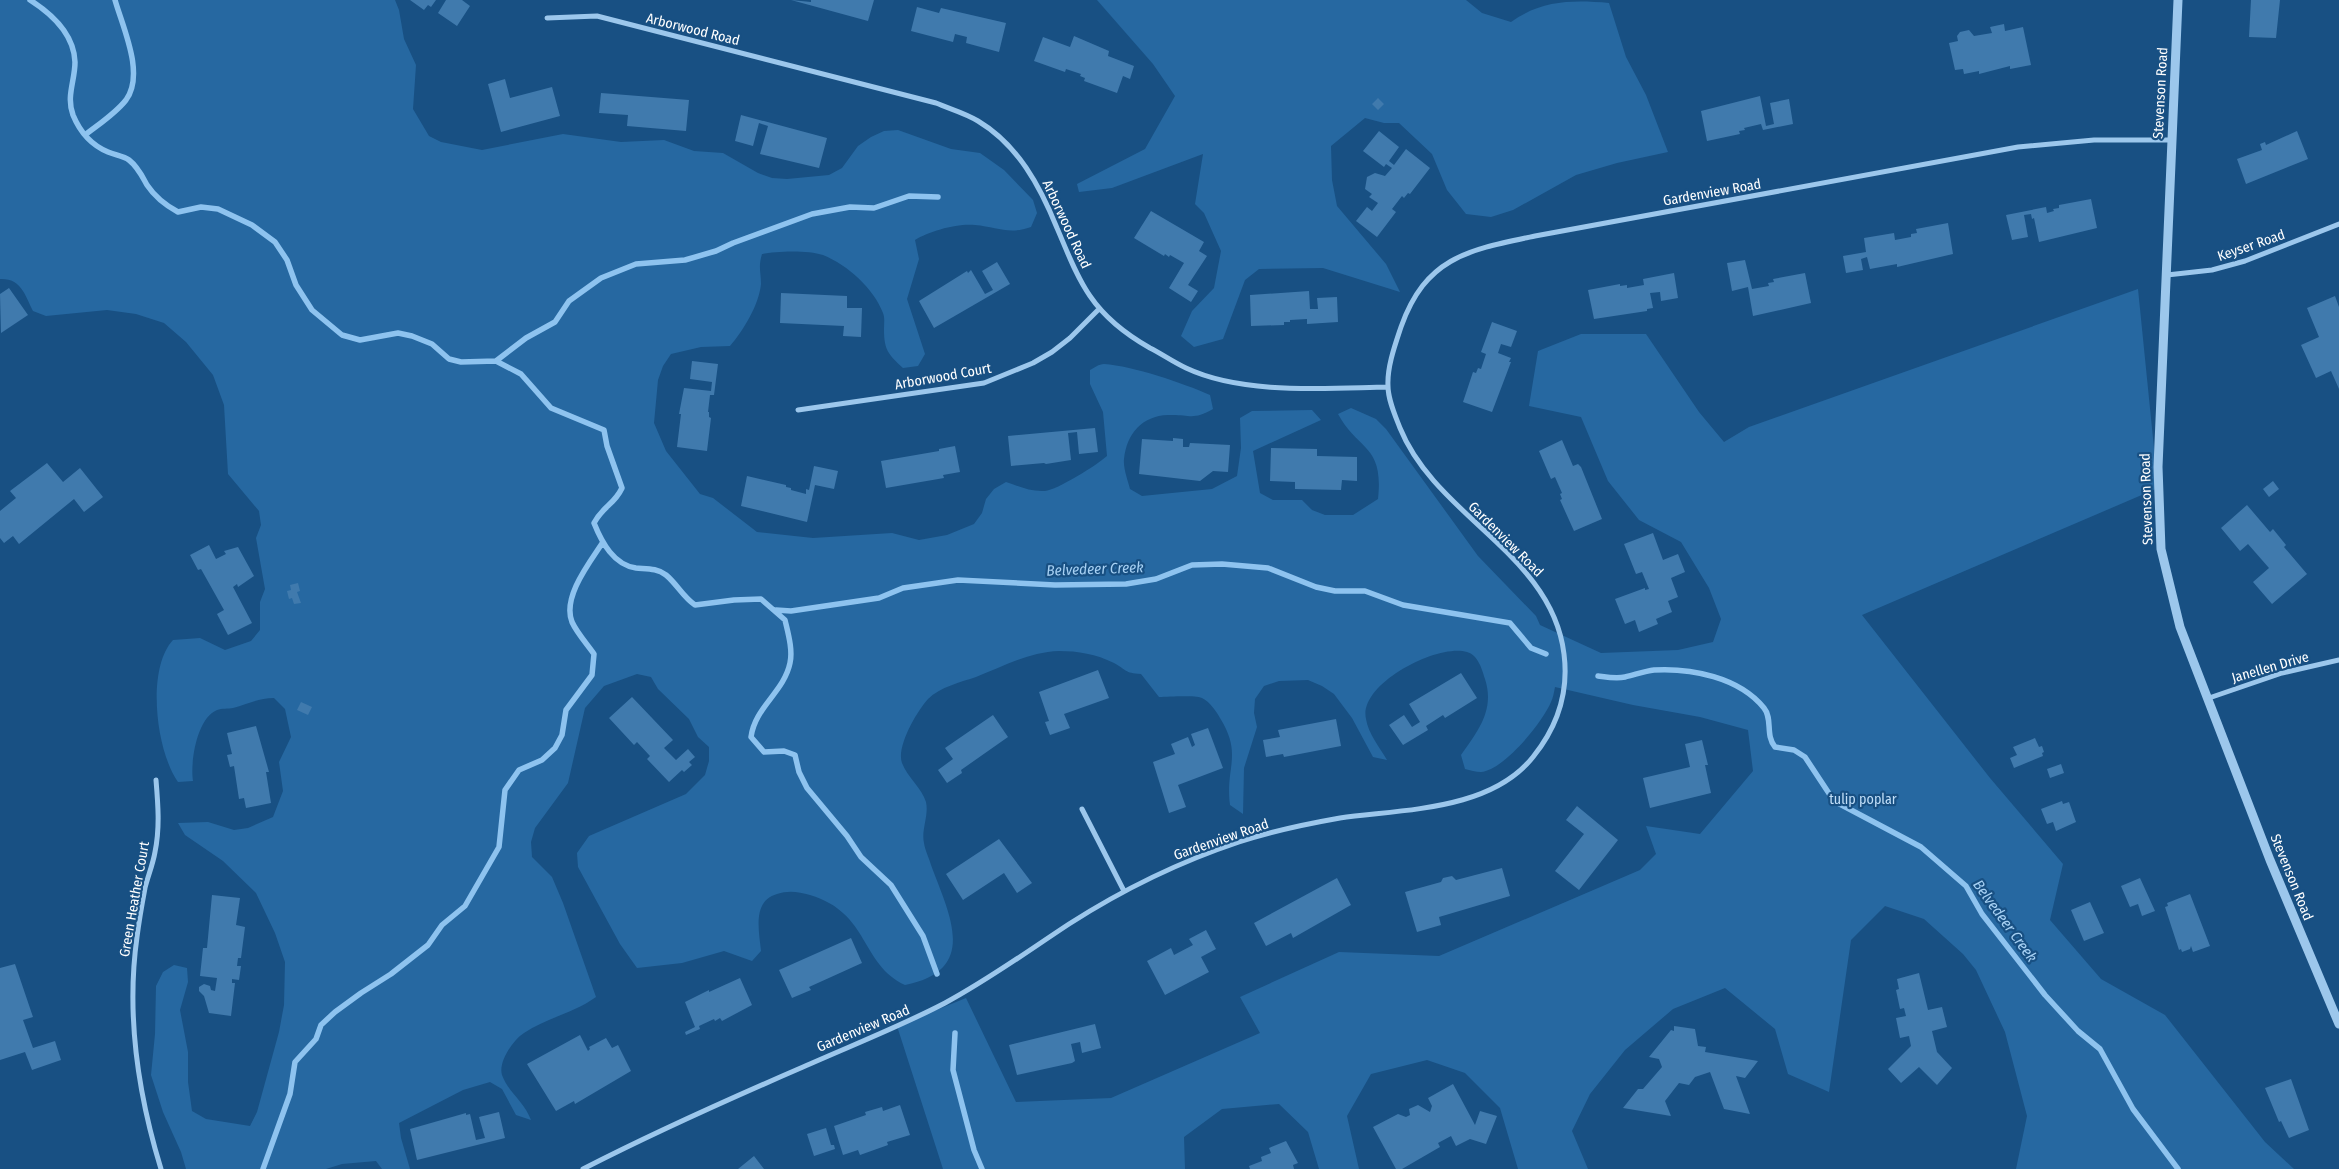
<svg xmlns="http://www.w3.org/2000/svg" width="2339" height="1169" font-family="'Fira Sans Condensed',sans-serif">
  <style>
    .green { fill: #2668a1 }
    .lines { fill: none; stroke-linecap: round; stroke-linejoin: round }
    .stream { stroke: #8ec3ef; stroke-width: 5.5 }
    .building { fill: #407aad }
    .minor { stroke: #9cc7ec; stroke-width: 5 }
    .tertiary { stroke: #9cc7ec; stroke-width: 9 }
    .labels { text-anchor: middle; stroke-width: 4.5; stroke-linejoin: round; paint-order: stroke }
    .street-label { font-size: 14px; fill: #fff; stroke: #185083 }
    .park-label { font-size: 14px; fill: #c1dff9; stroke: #185083 }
    .water-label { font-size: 15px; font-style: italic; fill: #a7d1f4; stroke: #185083 }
  </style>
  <rect width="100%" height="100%" fill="#185083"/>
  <path class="green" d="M0 0H395L399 10 404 39 416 65 413 109 429 136 441 142 482 150 563 134 621 142 664 140 694 151 723 153 758 173 772 178 787 179 829 175 842 168 858 146 871 137 884 131 898 130 951 149 980 153 1004 170 1033 200 1037 213 1031 227C1009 235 997 227 975 225 958 223 929 231 915 240L919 259 907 299 925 354 918 366 903 368C888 354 884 350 884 329 884 323 885 318 883 313 874 289 848 265 823 255 808 250 777 251 762 254 758 267 761 272 761 284 759 305 743 331 730 346L701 347 671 354 663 366 658 380 654 423 666 451 700 494 713 498 757 532 813 538 892 533 919 540 947 535 974 524 982 513 986 499 994 489 1006 482C1018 486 1031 492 1045 491 1057 490 1097 465 1107 456L1103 412 1090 384V370C1094 368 1099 364 1104 364 1133 366 1183 383 1210 395L1213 409C1192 421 1190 414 1168 415 1142 416 1127 433 1124 459 1123 468 1128 481 1130 489L1142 496 1212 489 1237 476 1241 448 1240 418 1252 411 1312 410 1321 420 1253 451 1260 493 1273 500H1302L1312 510 1325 515H1353L1378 499C1384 444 1358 451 1338 414L1351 408 1376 419 1386 429 1478 556 1536 616 1540 625 1601 653 1678 650 1713 642 1721 619 1709 588 1681 542 1639 520 1608 481 1581 417 1529 406 1538 351 1581 334H1646L1699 412 1724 442 1749 427 2138 289 2158 488 1862 615 1990 778 2063 864 2050 920 2101 979 2165 1015 2265 1142 2294 1169H2016L2027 1116 2005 1032 1976 970 1963 954 1924 919 1885 906 1851 940 1829 1092 1788 1074 1775 1029 1725 988 1673 1009 1625 1050 1590 1094 1572 1131 1588 1169H1518L1500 1108 1465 1073 1427 1060 1371 1074 1347 1116 1359 1169H1319L1308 1132 1279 1104 1222 1109 1184 1137 1185 1169H943L897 1026 966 998 1016 1102 1111 1098 1260 1033 1240 997 1339 952 1439 956 1640 870 1656 854 1646 826 1700 834 1753 771 1748 730 1700 717 1633 705 1555 687C1554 692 1553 698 1551 702 1542 723 1504 770 1481 772 1476 772 1470 770 1465 769L1461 755C1478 731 1495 710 1485 679 1482 669 1478 655 1467 652 1438 643 1358 684 1366 719 1368 733 1380 748 1387 760L1373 757 1352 718 1334 694 1322 686 1308 680 1279 681 1264 686 1255 699 1254 713 1257 727 1244 768 1243 814 1230 805C1225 767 1243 755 1220 718 1216 711 1210 702 1202 698 1193 695 1169 697 1159 697L1141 674C1124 673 1127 670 1114 663 1096 654 1078 651 1059 651 1029 652 1004 666 976 677 961 682 940 687 928 699 917 711 896 747 902 763 907 777 922 788 926 802 929 816 921 830 924 843 925 850 929 858 931 865 949 914 980 970 905 985 860 964 870 913 810 895 799 892 789 890 777 894 752 901 759 931 761 951L752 961 724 951 682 963 637 968 620 944 578 867 577 853 589 836 686 794 705 775 709 761V747L698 737 689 719 658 689 651 677 637 674 604 686 585 708 568 783 535 828 531 842 532 857 552 877 563 903 596 997C574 1013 546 1018 524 1033 513 1040 498 1062 502 1075 508 1092 524 1101 531 1120L516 1115 502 1089 490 1082 463 1090 399 1123 401 1138 410 1169H382L376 1161 342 1164 326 1169H186L181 1152 163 1112 151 1075 155 1034 156 986 163 972 174 965 187 968 188 982 180 1010 188 1052V1082L192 1111 206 1119 250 1126 257 1112 279 1032 284 1005 285 962 275 933 256 893 223 861 185 835 178 823 208 822 234 830 248 828 273 817 283 791 279 762 291 737 285 709 274 698C258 698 248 704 233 708 228 709 222 708 217 710 197 718 190 762 193 781L178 782C156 751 146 669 173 640L200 638 225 650 251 641 260 630V602L265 589 256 538 261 525 259 511 228 474 224 405 213 375 186 342 164 323 136 314 107 310 46 316 33 311C25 295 21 278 0 279Z
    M1097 0H1466L1482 13 1511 22C1542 0 1572 0 1609 3L1626 57 1646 95 1668 152 1617 163 1576 175 1513 210 1491 217 1466 214 1447 190 1432 154 1399 123H1384L1365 118 1331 146 1332 180 1337 206 1386 264 1400 292 1323 268 1259 269 1245 280 1223 339 1194 347 1181 336 1192 311 1214 288 1221 251 1204 213 1195 204 1203 154 1112 188 1079 192 1077 184 1145 149 1175 96 1153 64Z"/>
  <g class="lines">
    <path class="stream" d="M30 0C52 14 74 34 75 62 75 81 66 96 73 115 80 132 91 145 108 152 115 155 124 156 129 160 138 167 142 176 147 185 155 197 165 205 178 212L201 207 218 209 252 225 275 242 287 260 296 285 312 310 342 335 360 340 398 333 412 336 432 344 449 359 461 362 496 361 521 374 551 408 604 430 607 446 622 488C614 505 603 506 594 523 602 543 614 565 636 568 647 569 657 568 666 575 677 584 683 597 695 605L734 600 761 599 785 620C788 633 793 650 790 663 784 692 755 707 751 737L764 752 784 751 795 755 799 772 807 788 847 836 861 857 891 885 923 936 937 974
      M85 135C99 124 115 114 126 100 145 74 123 28 115 0
      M496 361 526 338 555 322 569 301 601 278 636 264 685 260 716 251 733 243 812 214 850 207 874 208 909 196 938 197
      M776 610 791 611 879 598 903 588 958 580 1055 585 1126 584 1156 579 1192 565 1222 564 1268 568 1316 587 1335 591H1365L1403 605 1510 623 1531 648 1546 654
      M1598 676C1606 677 1616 679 1625 677 1634 675 1645 671 1654 670 1691 668 1739 677 1764 708 1773 719 1765 735 1775 747L1794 750 1805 757 1834 801 1921 847 1966 886 1982 914 2045 995 2078 1031 2100 1049 2133 1109 2178 1169
      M955 1033 953 1070 974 1150 982 1169
      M263 1169 290 1094 295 1062 316 1039 321 1025 335 1012 361 993 391 974 428 945 442 925 465 906 499 847 505 790 519 770 542 760 555 748 562 735 566 710 592 675 594 654C587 644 577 633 572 622 562 597 590 562 603 542"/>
  </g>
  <path class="building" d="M410 0H436L431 7 428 5 424 10Z
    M446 0H462L470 6 457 26 438 13Z
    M791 0 811 2V0H874L868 21Z
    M2251 0H2280L2276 38 2249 37Z
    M917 7 939 13 941 8 1006 23 999 52 966 43 967 37 955 34 953 42 911 31Z
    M2004 24 2005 31 2023 27 2031 65 2010 69V66L1979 74V71L1964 74 1963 69 1955 70 1949 43 1958 41 1957 36 1960 32 1969 30 1974 36 1992 33 1990 27Z
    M1074 36 1109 51 1108 56 1134 66 1130 79 1123 76 1117 93 1084 81 1085 78 1080 76 1081 74 1066 69 1065 72 1034 61 1043 37 1070 47Z
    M505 79 510 98 552 87 560 116 501 132 488 84Z
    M601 93 689 100 686 131 627 126 628 115 599 113Z
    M1760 96 1766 126 1774 124 1770 103 1789 99 1793 124 1763 130 1761 124 1744 128 1745 130 1739 131 1740 134 1707 141 1701 111Z
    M1378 98 1384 104 1378 110 1372 104Z
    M741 115 827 138 819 168 760 154 768 126 759 123 753 146 735 141Z
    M1379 131 1399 147 1389 161 1394 165 1406 149 1430 168 1410 194 1408 193 1404 198 1402 196 1392 209 1396 212 1377 237 1356 221 1367 207 1372 211 1378 203 1369 197 1372 194 1365 189 1367 177 1375 173 1385 176 1392 168 1386 164 1384 167 1363 151Z
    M2297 131 2308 159 2246 184 2237 159 2262 150 2260 144 2265 142 2266 145Z
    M2091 199 2097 228 2039 242 2034 218 2032 219 2031 214 2024 215 2028 237 2012 240 2006 215 2046 207 2047 213 2054 211 2053 209 2059 208V205Z
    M1151 211 1204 242 1199 251 1207 256 1188 285 1198 291 1191 302 1169 288 1184 263 1170 255 1169 257 1165 254 1164 256 1134 238Z
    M1948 223 1953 254 1897 267V264L1870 269 1867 257 1861 259 1863 270 1846 273 1843 256 1866 252 1864 238 1894 233 1895 240 1911 237V234L1917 233 1916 229Z
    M1745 260 1752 289 1769 286 1768 283 1774 282 1773 279 1805 273 1811 303 1753 316 1748 287 1732 291 1727 263Z
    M997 262 1010 284 934 328 919 301 967 271 968 273 971 270 985 294 993 290 982 271Z
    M1674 273 1678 298 1661 301 1660 292 1650 293 1653 308 1647 309V311L1594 319 1588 290 1620 284V286L1627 285V288L1644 285 1643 279Z
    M9 288 28 315 1 333 0 294Z
    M1309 291 1310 309H1318L1317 298 1337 297 1338 322 1307 324V319L1290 320V322H1284V325L1251 326 1250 295Z
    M781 293 847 296V308H862L861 337 843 336 844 326 780 323Z
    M2335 296 2339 307V389L2331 371 2316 378 2301 345 2319 337 2307 308Z
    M1492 322 1517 331 1511 347 1501 344 1498 353 1511 358 1509 362H1511L1492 412 1463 402 1473 372 1476 373 1478 368 1481 369 1486 354 1481 352Z
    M692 361 718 364 714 395H710L708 412H709V417L711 418 707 451 677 447 681 414H679L684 388 711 391 712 382 690 379Z
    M1095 428 1098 452 1079 454 1077 432 1068 433 1071 460 1046 464 1044 463 1011 466 1008 436Z
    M1173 438 1183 439V447H1189L1190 443 1230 445 1228 472 1213 471 1200 481 1139 474 1142 439 1173 441Z
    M1562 440 1573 466 1578 464 1581 467 1602 519 1574 531 1560 500 1562 499 1560 494 1562 493 1555 477 1551 479 1539 451Z
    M955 446 960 472 943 475 944 478 886 488 881 461 939 451V449Z
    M1271 448 1317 449V456L1357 457V481L1342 480 1341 490 1295 489V482L1270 481Z
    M47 463 63 482 80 468 103 497 84 512 74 499 19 544 13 536 4 543 0 538V511L16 498 10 491Z
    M814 466 838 471 834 489 815 485 807 522 741 506 747 476 786 485V487L791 488V490L806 494V489L809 490Z
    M2273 481 2279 489 2269 497 2263 489Z
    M2247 505 2270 532 2273 529 2286 545 2284 547 2307 574 2272 604 2253 582 2269 568 2248 544 2240 551 2221 528Z
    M1653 533 1663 560 1678 554 1685 572 1671 578 1678 597 1668 601 1672 612 1656 619 1658 624 1639 632 1635 620 1625 624 1615 599 1645 588V590L1649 589 1642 572 1636 574 1624 544Z
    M209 545 216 559 226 554 224 551 238 547 254 576 238 587 237 584 233 587 252 623 228 635 217 614 224 610 201 569 198 570 190 555Z
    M298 583 300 591 297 592 301 603 294 604 292 598 289 599 287 591 291 590 290 585Z
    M1098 670 1109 698 1064 714 1070 728 1050 735 1045 722 1049 721 1039 692Z
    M1461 673 1477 698 1445 718 1443 715 1426 726 1428 730 1403 745 1389 725 1404 715 1412 727 1420 722 1409 704Z
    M632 697 673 740 664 748 676 760 688 749 695 757 689 762 692 765 684 772 682 770 669 782 647 759 650 756 637 742 634 745 609 718Z
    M301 702 312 707 308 715 297 710Z
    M993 715 1008 737 961 770 962 773 947 783 938 770 953 759 945 748Z
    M1336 719 1341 746 1284 757 1283 754 1266 757 1263 740 1280 737 1278 730Z
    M256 726 269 772H266L271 803 246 808 244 798 239 799 234 766 230 767 227 755 232 754 227 733Z
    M1208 728 1223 768 1178 785 1186 807 1169 813 1153 762 1175 754 1171 744 1188 737 1192 747 1195 745 1191 734Z
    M2035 738 2039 747 2042 746 2044 752 2042 753 2043 756 2014 768 2010 758 2017 755 2013 747Z
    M1702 740 1708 765H1705L1711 793 1650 808 1643 778 1690 767 1685 744Z
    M2061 764 2064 773 2050 778 2047 769Z
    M2062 801 2063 804 2069 802 2076 822 2056 831 2053 822 2047 824 2041 809Z
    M1577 806 1618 840 1579 890 1555 871 1584 834 1566 820Z
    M999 839 1032 883 1017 893 1004 873 963 900 946 874Z
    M1502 868 1510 896 1439 917 1441 925 1417 932 1405 892 1441 882 1443 878 1452 876 1456 880Z
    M1337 878 1351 905 1293 938 1291 933 1266 946 1254 923Z
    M2140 878 2155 911 2142 916 2138 904 2130 907 2121 886Z
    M2190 894 2210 946 2193 952 2191 946 2190 949 2182 952 2181 949 2179 950 2165 907 2168 906 2167 903Z
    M212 895 240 898 236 925 245 927 241 958H238L237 966H241L239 980 232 979V983H235L231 1016 209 1013 204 996 199 991V987L204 984 210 986 211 990 215 991 217 978 200 976 203 948H207Z
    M2090 902 2104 933 2084 941 2071 910Z
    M1206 930 1216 949 1201 957 1209 972 1165 995 1147 961 1171 948 1174 955 1193 945 1189 939Z
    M851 938 862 963 809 987 811 990 792 998 779 970Z
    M15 964 33 1017 23 1020 33 1048 55 1041 61 1060 32 1070 25 1052 0 1060V968Z
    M1919 973 1928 1010 1942 1007 1947 1027 1932 1031 1937 1052 1952 1068 1937 1085 1919 1067 1901 1083 1888 1069 1911 1046 1909 1036 1900 1038 1896 1018 1906 1016 1904 1008 1900 1009 1896 990 1899 989 1897 979Z
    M740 978 752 1005 722 1021 720 1018 715 1021 714 1019 699 1026 700 1029 686 1035 685 1032 695 1027 685 1002 709 990V992Z
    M1095 1024 1101 1048 1082 1053 1080 1042 1071 1044 1075 1061 1072 1063 1017 1075 1009 1045Z
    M1674 1026 1695 1029 1698 1046 1706 1047 1705 1052 1758 1061 1745 1078 1736 1076 1750 1114 1724 1109 1710 1072 1695 1077 1689 1085 1679 1083 1665 1101 1671 1116 1623 1108 1638 1089H1643L1662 1067 1659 1059 1649 1057 1671 1030 1674 1031Z
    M580 1035 588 1051 590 1049 589 1047 606 1038 612 1048 618 1045 631 1071 575 1104 574 1101 556 1111 527 1064Z
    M2291 1079 2309 1130 2289 1138 2281 1121 2279 1122 2265 1088Z
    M1453 1084 1475 1125 1480 1111 1497 1116 1486 1144 1470 1139 1456 1146 1451 1136 1438 1143 1440 1147 1402 1169H1396L1373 1127 1398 1114 1406 1117 1410 1115 1409 1109 1418 1105 1430 1112 1432 1106 1428 1098Z
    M900 1105 910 1135 887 1142 888 1145 860 1155 858 1150 843 1155 834 1126 866 1115 865 1112 882 1107 883 1111Z
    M499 1112 505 1138 417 1160 410 1129 466 1113V1115L470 1114 476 1140 485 1138 479 1117Z
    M826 1128 831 1145H834L835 1149 814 1156 807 1134Z
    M1286 1141 1298 1163 1293 1165 1294 1169H1250L1249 1166 1262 1161 1261 1157 1271 1153 1269 1148Z
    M754 1156 764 1169H738Z"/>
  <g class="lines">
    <path class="minor" d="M547 18 597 16 936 103C950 109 965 113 978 121 1018 145 1040 186 1057 228 1067 251 1076 276 1090 296 1105 318 1127 335 1150 348 1162 354 1173 362 1186 368 1243 395 1326 388 1388 387
      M2167 275 2212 270 2245 261 2339 224
      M798 410 984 383 1033 363 1052 352 1070 338 1099 309
      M2209 698 2282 673 2339 660
      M156 780C158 804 160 828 155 852 153 864 148 876 145 888 142 904 139 921 137 937 126 1015 138 1094 161 1169
      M1082 809 1124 891
      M583 1169C655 1132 729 1099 803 1067 850 1046 899 1027 945 1003 988 980 1028 951 1069 924 1122 890 1179 862 1239 842 1272 831 1306 824 1340 818 1403 809 1490 811 1533 757 1558 726 1569 693 1564 654 1552 554 1436 517 1400 428 1395 415 1388 400 1388 386 1387 367 1395 345 1401 327 1426 257 1468 250 1535 236L2018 147 2094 140H2172"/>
    <path class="tertiary" d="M2178 0 2158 467 2161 549 2180 627 2270 860 2339 1024"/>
  </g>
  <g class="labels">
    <g class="street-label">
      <text transform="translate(693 29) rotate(14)" y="5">Arborwood Road</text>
      <text transform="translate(2160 93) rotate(-87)" y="5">Stevenson Road</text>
      <text transform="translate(1712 192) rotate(-10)" y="5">Gardenview Road</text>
      <text transform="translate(1067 224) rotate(65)" y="5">Arborwood Road</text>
      <text transform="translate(2251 245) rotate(-19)" y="5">Keyser Road</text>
      <text transform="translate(943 376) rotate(-10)" y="5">Arborwood Court</text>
      <text transform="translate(2146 499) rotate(-92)" y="5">Stevenson Road</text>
      <text transform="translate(1506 539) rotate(45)" y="5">Gardenview Road</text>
      <text transform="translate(2270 667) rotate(-16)" y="5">Janellen Drive</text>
      <text transform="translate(1221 839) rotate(-19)" y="5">Gardenview Road</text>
      <text transform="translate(2292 877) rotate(68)" y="5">Stevenson Road</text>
      <text transform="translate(134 899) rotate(-80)" y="5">Green Heather Court</text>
      <text transform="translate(863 1028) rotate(-23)" y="5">Gardenview Road</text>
    </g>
    <g class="park-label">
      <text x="1863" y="804">tulip poplar</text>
    </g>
    <g class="water-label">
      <text transform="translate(1095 569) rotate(-2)" y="5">Belvedeer Creek</text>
      <text transform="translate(2005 921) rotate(54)" y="5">Belvedeer Creek</text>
    </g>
  </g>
</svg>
